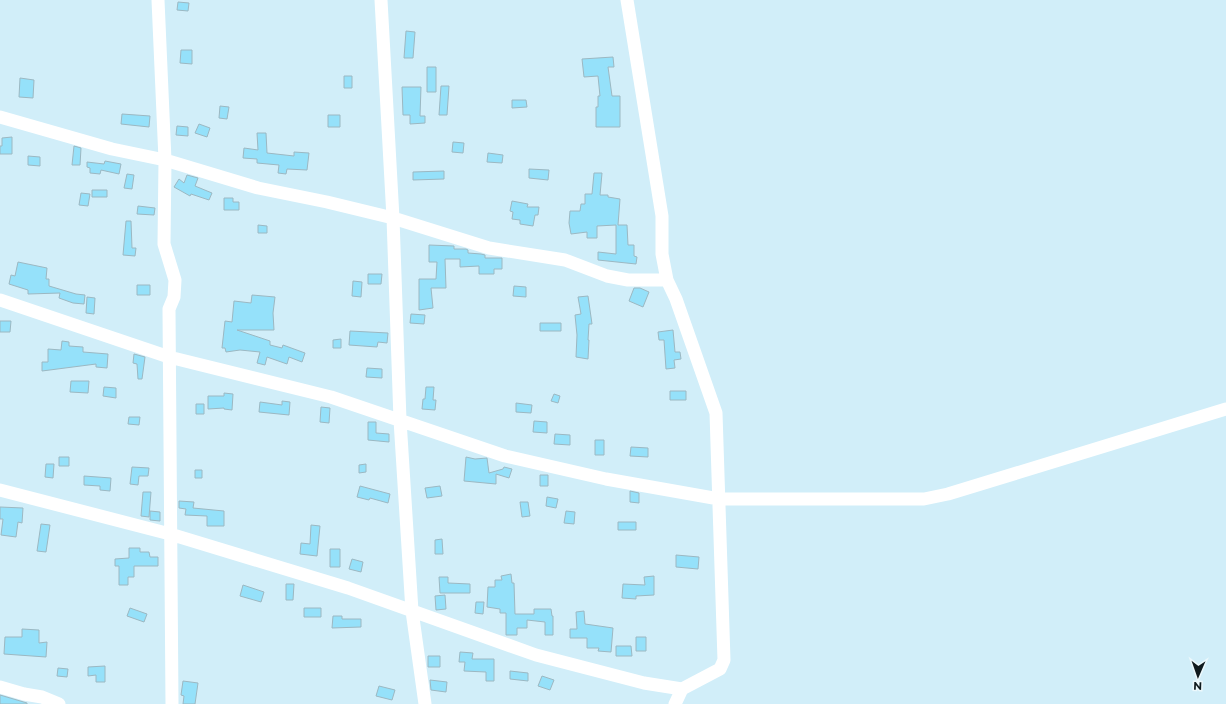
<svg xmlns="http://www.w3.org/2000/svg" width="1226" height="704" font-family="Montserrat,sans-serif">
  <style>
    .building { fill: #95e1fa; stroke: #9cb8c2 }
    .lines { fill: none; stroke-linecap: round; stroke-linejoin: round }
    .minor { stroke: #fff; stroke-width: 13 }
  </style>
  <rect width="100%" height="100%" fill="#d1eef9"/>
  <path class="building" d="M178 2 189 3 188 11 177 10Z
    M406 31 415 32 413 58H404Z
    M181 50H192V64L180 63Z
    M613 57 614 67H608L612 96H620V127H596V107H598V96H600L598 76 584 77 582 59Z
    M427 67H436V92H427Z
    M344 76H352V88H344Z
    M20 78 34 80 33 98 19 97Z
    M441 86H449L447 115H439Z
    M402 87H421L420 116H425V123L410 124V115H403Z
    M512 100H526L527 107 512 108Z
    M220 106 229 107 227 119 219 118Z
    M122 114 150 116 149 127 121 124Z
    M328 115H340V127H328Z
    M199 124 210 128 207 137 195 133Z
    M177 126 188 127V136L176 135Z
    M257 133H266L267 153 294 156V152L309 153 307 170 287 169 286 174 278 173 279 165 257 163V159L243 158 244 148 258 150Z
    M12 137V154H0V146H2V138Z
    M453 142 464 143 463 153 452 152Z
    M74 146 81 148 80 165H72Z
    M488 153 503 155 502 163 487 162Z
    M28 156 40 157V166L28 165Z
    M105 161 121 164 119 174 101 170 100 174 90 173V168L87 167V162L104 164Z
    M529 169 549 170 548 180 529 178Z
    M444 171V179L413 180V172Z
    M594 173H602L600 195H608V197L620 199 618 225H627L628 245H634V256L637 257 636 264 598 260V252L616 254V225L597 226V238H587V232L571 234 569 223 570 211H580L581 204H585V194H592Z
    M127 174 134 175 132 189 124 188Z
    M187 175 198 178 195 186 212 193 209 200 191 194 190 196 174 187 179 179 184 183Z
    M92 190H107V197H92Z
    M81 193 90 194 88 206 79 205Z
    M224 198H233V202H239V210H224Z
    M512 201 528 204 527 207H539L538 215H535L533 226 520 224V220L512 219 513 212 510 211Z
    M138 206 155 208 154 215 137 214Z
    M126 221H131L132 248H136L135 256 123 255Z
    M258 225 267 226V233H258Z
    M429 245 454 246V249H466L468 250V253L481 254 485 255V258H502V269H494V274H479V266L460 267V259H445L446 288H431L433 308 419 310V279H436L437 262H429Z
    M18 262 47 268 46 279H49V286L76 294 85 295 84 304 73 303 59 298 60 293 28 294V290L9 284 11 275 15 276Z
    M368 274H382L381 284H368Z
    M353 281 362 282 361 297 352 296Z
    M137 285H150V295H137Z
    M514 286 526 287V297L513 296Z
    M634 288H640L649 292 643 307 629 301Z
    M252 295 275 297 273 313 274 330H237L270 341V345L282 348 283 345 305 353 302 362 289 357 287 364 267 357 265 365 257 363 260 352 240 350 226 352 225 348H222L225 321 232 322 234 301 251 303Z
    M588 296 592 324H589L588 340H589L588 359 576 357 577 335 575 315 581 314 578 297Z
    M87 297 95 298 94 314 86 313Z
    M411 314 425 315 424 324 410 323Z
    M0 321H11L10 332H0Z
    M540 323H561V331H540Z
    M673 330 675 352H680L681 359 674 360 675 368 666 369 664 340H659L658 332Z
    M350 331 388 333 387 343 378 342 377 347 349 345Z
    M341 339V348H333V340Z
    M62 341 69 342V346L83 347V352L108 354 107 368 96 367V364L42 371V362H48V349L61 350Z
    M134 354 145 357 142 379H138L137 364 133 363Z
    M367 368 382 369V378L366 377Z
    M71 381H89L88 393 70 392Z
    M104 387 116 388V398L103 396Z
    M426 387H434L433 400H436L435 410 422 409 423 399H425Z
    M670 391H686V400H670Z
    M224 393 233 394 232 410 224 409V408L208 409V396H224Z
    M554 394 560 396 558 403 551 401Z
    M282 401 290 402 289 415 259 412 260 402 282 405Z
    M516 403 532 405 531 413 516 412Z
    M196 404H204V414H196Z
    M321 407 330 408 329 423 320 422Z
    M129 417H140L139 425 128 424Z
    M534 421 547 422V433L533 432Z
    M368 422H376V433L389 434V442L368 440Z
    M555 434 570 435V445L554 444Z
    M595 440H604V455H595Z
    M631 447 648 448V457L630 456Z
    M59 457H69V466H59Z
    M466 457 475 459 487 458 489 473 503 469 504 467 512 469 509 478 496 474V484L464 481Z
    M46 464H54L53 478 45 477Z
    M366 464V472L359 473V465Z
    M132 467 149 468 148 476H139L138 485 130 484Z
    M195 470H202V478H195Z
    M540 475H548V486H540Z
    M84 476 111 478 110 491 100 490V486L84 485Z
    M360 486 390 494 388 503 370 498 369 500 357 497Z
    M440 486 442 496 427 498 425 488Z
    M630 491 639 493V503L630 502Z
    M143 492H151L149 517 141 516Z
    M547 497 558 499 556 508 546 506Z
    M179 501 194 502 193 508 224 511V526H207V516L185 515 186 509 179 508Z
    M520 502H528L530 516 522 517Z
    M0 507 23 508 22 523 18 522 16 537 1 535 3 519H0Z
    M150 511 160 512V521L150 520Z
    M566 511 575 512 574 524 564 523Z
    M618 522H636V530H618Z
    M41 524 50 525 46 552 37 551Z
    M311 525 320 526 317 556 300 554 301 543 310 544Z
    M442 539 443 554H435V540Z
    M129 548H140V552H149L150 557H158V566H134V577H128V585H119V566H115V559L129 558Z
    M330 549H340V567H330Z
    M676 555 699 557 698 569 676 567Z
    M352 559 363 562 361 572 349 569Z
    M511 574 512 583H514L515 614H534V609H551L552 616H553V635H545V622L527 620V628H517V635H506V613H500V609L487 607 488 587H495V580H502L501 576Z
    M654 576V595L636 596V599L622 598 623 584 645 585 644 577Z
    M439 577H448V583L470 584V593H440Z
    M286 584H294L293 600H286Z
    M243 585 264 592 261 602 240 596Z
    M445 595 446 609 436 610 435 596Z
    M476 602H484L483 614 475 613Z
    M130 608 147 614 144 622 127 616Z
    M304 608H321V617H304Z
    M584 611 585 624 613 628 611 652 598 651 599 648H587V638H570V629H577L576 612Z
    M333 616H342V619H361V627L332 628Z
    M22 629 39 630V643L47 642 46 657 4 654 5 637H22Z
    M636 637H646V651H636Z
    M616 646H631L632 656H616Z
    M460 652 473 653 472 659H494V681H486V672L464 671 465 662H459Z
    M428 656H440V667H428Z
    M105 666V682H96V675L88 676V667Z
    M58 668 68 669 67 677 57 676Z
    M510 671 528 673V681L510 679Z
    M542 676 554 680 550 690 538 686Z
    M430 680 447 682 446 692 431 690Z
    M183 681 198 683 195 704H183L184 696 181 695Z
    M379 686 395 690 392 700 376 696Z
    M0 695 27 703V704H0Z"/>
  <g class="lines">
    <path class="minor" d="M158 0 165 160 164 244 175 280 174 297 169 309 172 704
      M381 0 393 218 400 420 412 611 425 704
      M0 117 112 149 165 160 258 188 327 202 393 218 489 248 565 260 607 276 628 280H667
      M0 300 169 357 331 397 505 456 606 479 719 499H924L948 494 1226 409
      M0 490 170 534 348 588 536 655 644 683 682 689 720 669 724 660 716 413 676 299 667 280 662 254V216L627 0
      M0 687 24 694 42 697 59 704
      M675 704 682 689"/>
  </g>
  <g transform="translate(1198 676) rotate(182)" stroke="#ecf8fc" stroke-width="3" paint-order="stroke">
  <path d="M0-3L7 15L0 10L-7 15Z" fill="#0f1a1e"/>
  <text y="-6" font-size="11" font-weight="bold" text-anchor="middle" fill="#0f1a1e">N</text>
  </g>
</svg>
